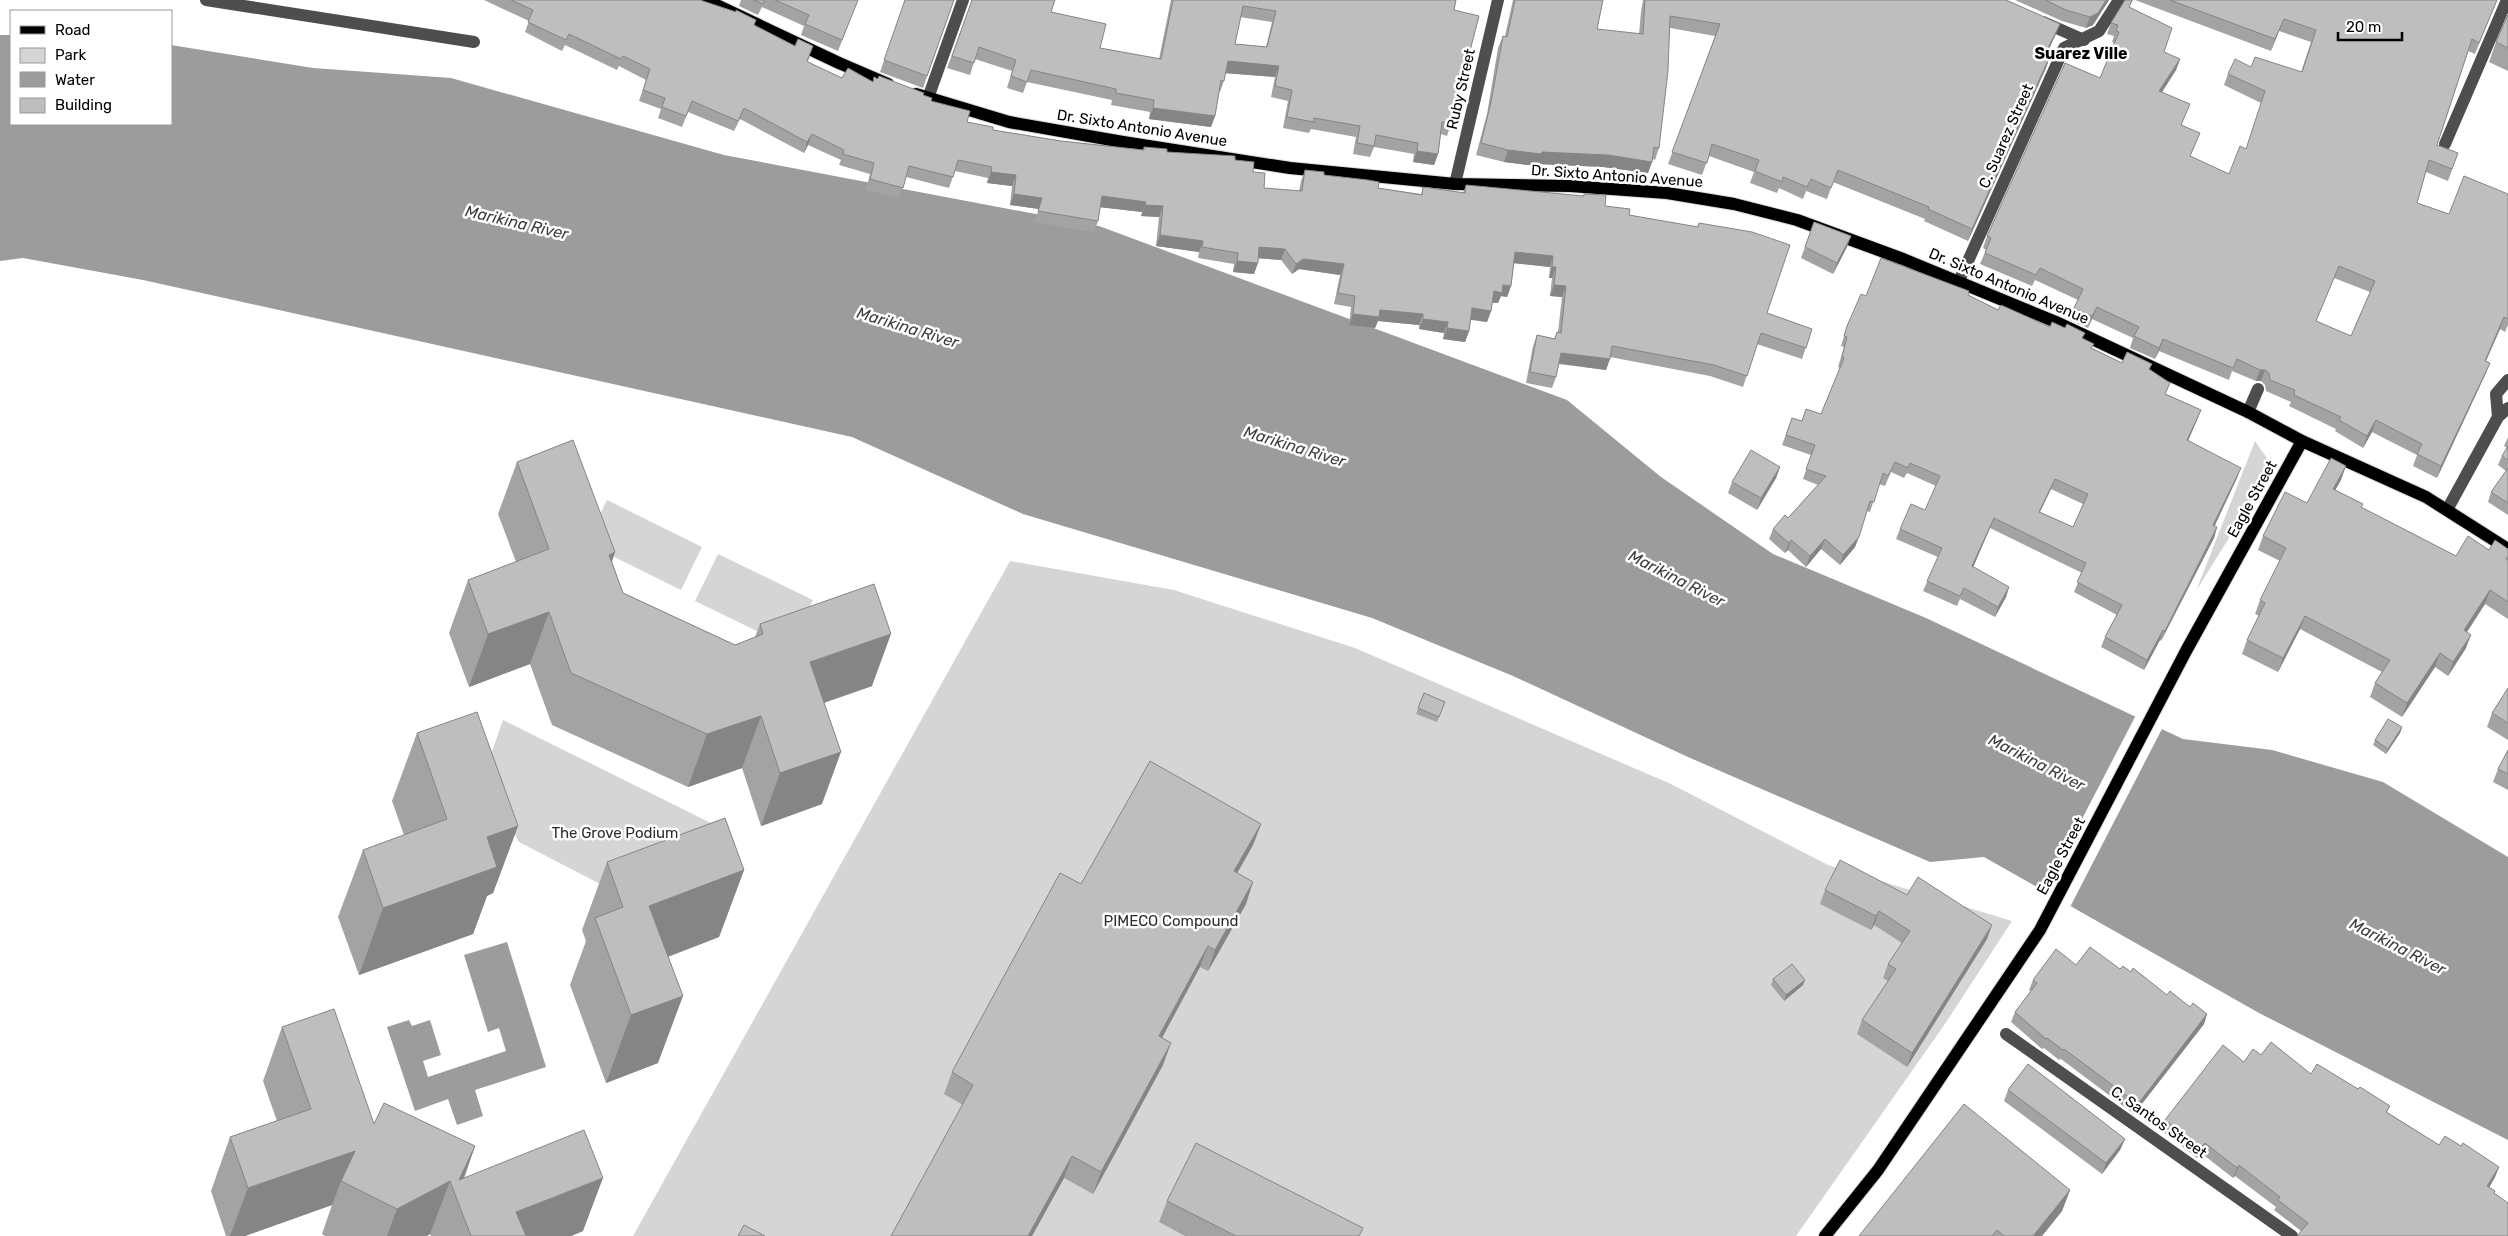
<svg xmlns="http://www.w3.org/2000/svg" width="2508" height="1236" font-family="Rubik,sans-serif">
  <style>
    .green { fill: #d5d5d5 }
    .water { fill: #9c9c9c }
    .pier { fill: #fff }
    .lines { fill: none; stroke-linecap: round; stroke-linejoin: round }
    .major-casing { stroke: #dbdbdb; stroke-width: 14 }
    .minor { stroke: #4e4e4e; stroke-width: 12 }
    .major { stroke: #000; stroke-width: 12 }
    .wall { fill: #a3a3a3; fill-rule: evenodd }
    .shaded-wall { fill: #858585 }
    .building { fill: #bebebe; stroke: #858585; fill-rule: evenodd }
    .labels { text-anchor: middle; stroke-width: 5; stroke-linejoin: round; paint-order: stroke }
    .street-label { font-size: 15px; fill: #000; stroke: #fff }
    .park-label { font-size: 15px; fill: #2c2c2c; stroke: #fff }
    .neighbourhood-label { font-size: 16px; font-weight: bold; fill: #000; stroke: #fff }
    .water-label { font-size: 16px; font-style: italic; fill: #3d3d3d; stroke: #fff }
  </style>
  <rect width="100%" height="100%" fill="#fff"/>
  <path class="green" d="M2255 441 2273 467 2196 591Z
    M607 500 702 547 681 590 586 543Z
    M718 554 813 600 790 647 695 601Z
    M1010 561 1174 590 1355 648 1671 784 1828 865 2012 921 1947 1021 1796 1236H633Z
    M503 720 713 824 604 886 519 842 483 777Z"/>
  <path class="water" d="M0 35H11V124H171V45L313 68 451 78 724 155 1099 226 1567 400 1661 477 1773 554 1926 618 2183 739 2272 750 2383 782 2508 857V1140L2259 1013 1984 857 1930 862 1688 757 1513 676 1372 618 1023 514 852 437 143 280 23 258 0 261Z
    M507 942 546 1067 475 1090 483 1116 457 1125 448 1099 415 1111 387 1027 409 1020 412 1026 430 1020 441 1055 423 1061 428 1077 506 1051 499 1028 488 1032 464 955Z"/>
  <path class="pier" d="M2136 715 2163 727 2069 909 2043 894Z"/>
  <g class="lines">
    <defs>
      <path id="major" d="M706 0 839 63 888 84
        M916 94 1009 122 1123 142 1290 168 1455 184 1570 186 1667 193 1734 204 1797 220 1903 259 2056 322 2248 412 2302 441 2426 497 2508 549
        M1825 1236 1878 1170 2040 930 2186 651 2302 441"/>
    </defs>
    <use href="#major" class="major-casing"/>
    <path class="minor" d="M206 0 474 42
      M2043 22 2084 40
      M928 98 963 0
      M2445 144 2507 0
      M1455 184 1498 0
      M1959 281 2064 48 2099 31 2119 0
      M2248 412 2258 389
      M2498 417 2496 394 2508 380
      M2447 510 2498 417 2508 408
      M2006 1034 2292 1236"/>
    <use href="#major" class="major"/>
  </g>
  <path class="wall" d="M484 0H700L754 25 810 57 807 62 810 63 842 78 872 82 923 95 931 101 967 122 993 130 1061 141 1143 150 1144 147 1167 152 1235 160 1253 172 1264 188 1299 191 1301 181 1305 170 1378 188 1421 194 1423 187 1463 193 1466 185 1583 196 1584 194 1605 206 1629 215 1697 227 1699 223 1767 313 1812 329 1802 359 1757 344 1743 387 1710 376 1610 357 1606 370 1558 364 1556 377 1552 388 1526 383 1533 346 1537 335 1554 339 1557 332H1558L1562 297 1550 296 1552 278H1549L1550 267 1514 263 1511 286 1507 297 1501 296 1498 303H1492L1491 311 1487 322 1471 320 1469 331 1465 342 1443 339 1444 333 1419 329V325L1378 321 1375 328 1349 325 1351 307 1334 304 1340 275 1299 269 1292 274 1281 260 1258 258 1254 274 1233 272 1234 264 1198 258 1199 252 1156 246 1159 217 1141 216 1142 212 1100 207 1098 221 1094 232 1034 222 1039 209 1010 205 1012 186 987 183 988 178 955 171 949 188 906 177 899 198 866 190 870 174 839 165 841 160 808 145 804 153 740 119 734 131 688 112 682 127 658 118 661 109 639 101 646 80 619 66 617 70 565 45 562 51 525 32 529 21Z
    M741 0H858L838 51 801 35 804 26 762 7 758 15 739 6Z
    M905 0H954L923 88 880 72Z
    M971 0H1055L1051 12 1100 48 1159 59 1171 0H1456L1454 10 1451 124 1447 136 1441 134 1438 154 1434 165 1413 162 1414 154 1374 147 1370 157 1353 154 1356 137 1311 129 1309 133 1283 128 1288 101 1271 97 1275 77 1225 73 1224 81 1220 92H1219L1215 116 1211 127 1149 119 1150 112 1111 105 1112 100 1027 82 1023 93 1007 88 1012 71 975 59 970 75 947 68 971 3ZM1240 17 1272 22 1266 47 1235 44Z
    M1513 0H1603L1597 29 1639 34 1641 12 1643 0H2006L2060 24 2055 36 2046 55 2050 56 2046 68 1968 241 1924 221 1925 219 1833 182 1827 199 1806 191 1803 199 1779 188 1777 193 1750 183 1754 172 1709 156 1702 175 1668 164 1715 36 1670 28 1659 148 1655 160 1653 159 1648 173 1603 167 1538 164 1537 166 1504 162 1476 155 1487 114 1498 48 1503 36H1505Z
    M2015 0H2109L2093 25 2086 28 2062 21Z
    M2125 0H2133L2129 7 2164 52 2180 59 2176 70 2162 92 2182 125 2195 145 2190 156 2229 174 2246 149 2261 103 2224 85 2228 74 2251 67 2301 72 2311 42 2279 31 2271 51 2135 0H2497L2475 54 2468 51 2437 145 2458 153 2448 181 2426 172 2417 203 2449 214 2508 194V325L2505 332 2500 329 2486 361 2490 363 2485 375 2437 478 2413 466 2417 455 2372 432 2363 448 2335 431 2336 429 2289 406 2291 402 2266 391 2265 385 2261 381H2256L2232 371 2229 380 2159 351 2155 359 2130 348 2133 338 2092 319 2088 328 2070 320 2078 300 2035 280 2032 286 1980 264 1986 250 1983 248 1987 236 2100 78 2114 43 2112 42 2114 36 2107 34 2111 23ZM2334 278 2370 292 2351 336 2316 321Z
    M2508 15V71L2489 62 2496 42Z
    M1814 222 1851 236 1847 247 1833 274 1801 258Z
    M1968 295 1998 310 2082 339 2092 348 2122 363 2150 370 2166 394 2201 410 2188 441 2237 478 2214 526 2217 527 2214 538 2161 641 2160 640 2144 670 2101 647 2105 637 2117 615 2074 592 2082 573 1990 528 1973 567 2009 587 2006 597 1995 617 1960 599 1957 606 1923 591 1938 557 1896 539 1900 529 1925 510 1936 486 1907 473 1904 478 1891 472 1885 486 1879 484 1870 512 1867 511 1855 547 1840 565 1821 549 1806 567 1788 550 1785 553 1769 539 1773 529 1788 518 1818 485 1803 479 1811 455 1782 445 1792 418 1802 421 1821 414 1840 368 1838 367 1844 347 1841 346 1847 326 1866 296ZM2051 489 2083 504 2073 527 2040 512Z
    M2508 437V515L2488 502 2491 492 2506 471 2498 465 2502 456 2507 448 2504 446Z
    M517 462 615 552 612 562 623 593 735 645 755 637 760 624 872 686 824 703 822 804 761 826 742 768 688 787 552 725 530 664 469 687 449 633 468 580 516 562 498 514Z
    M1780 467 1776 478 1757 510 1728 493 1732 482Z
    M2341 480 2335 490 2362 508 2456 556 2489 550 2508 549V619L2485 604 2467 632 2466 648 2448 676 2435 667 2402 717 2370 697 2375 683 2382 672 2300 629 2278 672 2242 654 2247 640 2259 616 2255 614 2260 600 2280 561 2258 550 2263 536 2307 503Z
    M2508 688V740L2487 727 2492 713Z
    M1424 693 1445 702 1437 722 1416 714Z
    M2402 727 2400 733 2386 754 2373 745 2375 740Z
    M417 733 518 826 493 893 487 896 473 934 359 975 338 917 363 850 404 835 392 801Z
    M2508 750V790L2493 782 2498 769Z
    M1261 824 1253 845 1237 873 1246 904 1208 971 1200 967 1162 1038 1163 1065 1093 1194 1064 1178 1032 1236H891L963 1105 944 1094 952 1072 1081 884Z
    M607 862 744 870 719 937 668 957 658 1063 606 1083 570 985 586 941 582 930Z
    M1825 890 1987 939 1907 1067 1857 1034 1862 1020 1888 981 1883 978 1888 964 1902 943 1874 925 1871 930 1820 904Z
    M2076 965 2120 969 2131 972 2167 995 2190 1007 2207 1014 2204 1024 2134 1114 2061 1059 2059 1060 2044 1048 2042 1049 2011 1022 2015 1012 2031 991 2029 990 2033 980Z
    M1773 979 1803 985 1784 1001 1771 985Z
    M282 1027 374 1124 475 1146 464 1179 583 1231 571 1236H431L430 1234 427 1236H325L322 1234 332 1205 245 1236H226L211 1191 230 1137 277 1121 263 1081Z
    M2261 1055 2311 1074 2358 1089 2390 1106 2387 1112 2439 1145 2461 1146 2499 1167 2495 1177 2489 1187 2495 1191 2494 1194 2301 1231 2274 1210 2276 1207 2235 1176 2233 1178 2201 1153 2197 1158 2161 1130 2165 1120 2244 1062Z
    M2008 1090 2125 1139 2120 1150 2102 1174 2004 1101Z
    M2070 1190 2062 1211 2042 1236H1859Z
    M1167 1201 1359 1236H1185L1159 1222Z"/>
  <path class="shaded-wall" d="M2106 0H2109L2093 25 2086 28 2090 17Z
    M2284 19 2279 31 2271 51 2275 39Z
    M2060 24 2055 36 2041 66 2045 54Z
    M2050 56 2046 68 1968 241 1972 229Z
    M2180 59 2176 70 2155 103 2159 91Z
    M1228 61 1279 66 1275 77 1223 73Z
    M1153 108 1215 116 1211 127 1149 119Z
    M812 134 808 145 804 153 807 142Z
    M1508 150 1608 155 1652 162 1648 173 1603 167 1538 164 1537 166 1504 162Z
    M1417 151 1438 154 1434 165 1413 162Z
    M991 172 1016 175 1012 186 987 183Z
    M1014 194 1042 198 1039 209 1010 205Z
    M1102 196 1146 202 1142 212 1098 207Z
    M1145 205 1163 206 1159 217 1141 216Z
    M1160 235 1203 241 1199 252 1156 246Z
    M1851 236 1847 247 1833 274 1837 263Z
    M1259 247 1285 249 1281 260 1255 258Z
    M1515 252 1553 256 1550 267 1511 263Z
    M1303 259 1344 264 1340 275 1299 269 1292 274 1296 264Z
    M1237 261 1258 263 1254 274 1233 272Z
    M1552 267H1556L1552 278H1549Z
    M1503 285 1511 286 1507 297 1501 296 1498 303 1490 302 1494 291Z
    M1554 285 1566 286 1562 297 1550 296Z
    M2097 307 2092 319 2088 328 2092 316Z
    M1472 308 1491 311 1487 322 1468 319Z
    M1380 310 1423 314 1419 325 1378 321 1375 328 1349 325 1353 314Z
    M2504 317 2500 329 2481 372 2485 361Z
    M1423 319 1448 322 1444 333 1419 329Z
    M1447 328 1469 331 1465 342 1443 339Z
    M2163 339 2159 351 2155 359 2159 348Z
    M1561 353 1610 359 1606 370 1557 363Z
    M2490 363 2485 375 2437 478 2441 466Z
    M2260 370H2265L2261 381H2256Z
    M2201 410 2197 420 2184 450 2187 440Z
    M2376 420 2372 432 2363 448 2367 436Z
    M2346 466 2341 480 2328 503 2333 489Z
    M1780 467 1776 478 1757 510 1761 498Z
    M2241 468 2237 478 2210 536 2213 525Z
    M2055 479 2051 489 2035 522 2039 512Z
    M1994 518 1990 528 1969 577 1972 566Z
    M2217 527 2214 538 2161 641 2165 631Z
    M1859 537 1855 547 1840 565 1843 555Z
    M1825 539 1821 549 1806 567 1810 556Z
    M1791 540 1788 550 1785 553 1789 543Z
    M615 552 596 605 609 555Z
    M2009 587 2006 597 1995 617 1998 607Z
    M2490 590 2485 604 2459 644 2464 630Z
    M549 612 530 664 469 687 488 634Z
    M2305 616 2300 629 2278 672 2283 658Z
    M2163 630 2160 640 2144 670 2147 660Z
    M891 634 872 686 791 714 810 662Z
    M2471 635 2466 648 2448 676 2453 662Z
    M2440 653 2435 667 2402 717 2407 703Z
    M761 716 742 768 688 787 707 734Z
    M2402 727 2400 733 2386 754 2388 749Z
    M841 752 822 804 761 826 780 773Z
    M1261 824 1253 845 1226 893 1234 871Z
    M518 826 493 893 487 896 473 934 359 975 383 908 487 837Z
    M744 870 719 937 625 973 649 906Z
    M1253 882 1246 904 1208 971 1215 950Z
    M1879 911 1874 925 1871 930 1876 916Z
    M1992 925 1987 939 1907 1067 1912 1053Z
    M1208 946 1200 967 1151 1058 1159 1036Z
    M1805 980 1803 985 1784 1001 1786 995Z
    M683 996 658 1063 606 1083 631 1015Z
    M2207 1014 2204 1024 2134 1114 2138 1104Z
    M1171 1043 1163 1065 1093 1194 1101 1172Z
    M2125 1139 2120 1150 2102 1174 2106 1163Z
    M2205 1143 2201 1153 2197 1158 2201 1147Z
    M475 1146 456 1198 459 1180Z
    M355 1151 341 1181 332 1205 245 1236H230L248 1188Z
    M1072 1156 1064 1178 1032 1236H1028Z
    M2239 1165 2235 1176 2233 1178 2237 1168Z
    M2499 1167 2495 1177 2484 1197 2487 1186Z
    M603 1178 583 1231 571 1236H508L516 1212Z
    M450 1181 430 1234 427 1236H387L397 1209Z
    M2070 1190 2062 1211 2042 1236H2033Z"/>
  <path class="building" d="M511 0H700L736 12V10L756 20 754 25 795 46 798 39 813 46 807 61 810 63 842 78 848 68 873 82 874 77 878 79 879 76 924 93 923 95 932 98 931 101 970 111 967 122 993 127V130L1061 141 1144 150V147L1167 149V152L1235 156V160L1254 162 1253 172 1265 173 1264 188 1302 191 1305 170 1324 172V175L1368 180 1379 182 1378 188 1422 195 1423 187 1465 193 1466 185 1584 196V194L1606 195 1605 206 1630 209 1629 215 1698 227 1699 223 1752 232 1790 245 1767 313 1812 329 1806 348 1761 333 1747 376 1714 365 1612 346 1610 359 1561 353 1556 377 1530 372 1537 335 1555 339 1557 332 1561 333 1566 286 1554 285 1556 267H1552L1553 256 1515 252 1511 286 1503 285 1502 293 1494 291 1491 311 1472 308 1469 331 1447 328 1448 322 1423 319V314L1380 310 1379 317 1353 314 1355 296 1338 293 1344 264 1303 259 1296 264 1285 249 1259 247 1258 263 1237 261 1238 253 1202 247 1203 241 1160 235 1163 206 1145 205 1146 202 1102 196 1098 221 1038 211 1042 198 1014 194 1016 175 991 172 992 167 958 160 953 177 909 166 903 188 870 179 874 163 843 154 844 150 812 134 807 142 744 108 738 121 692 101 686 116 662 107 665 98 643 90 650 69 623 56 621 59 569 34 566 40 528 22 533 10Z
    M754 0H764L763 4Z
    M775 0H858L842 40 805 24 809 15Z
    M905 0H954L927 76 884 60Z
    M972 0H1055L1051 12 1106 24 1100 48 1161 59 1173 0H1456L1454 10 1479 16 1451 124 1442 122 1438 154 1417 151 1418 143 1376 135 1374 146 1357 143 1360 126 1314 118V122L1287 117 1292 90 1275 86 1279 66 1228 61 1224 81 1221 80 1215 116 1153 108 1154 100 1116 93V89L1031 70 1027 82 1011 76 1016 60 979 47 974 63 952 56ZM1243 6 1276 11 1267 47 1235 44Z
    M1515 0H1603L1597 29 1643 34 1645 0H2006L2060 24 2045 54 2050 56 1972 229 1928 209 1929 207 1838 170 1831 188 1811 179 1807 187 1783 177 1782 182 1755 171 1759 160 1712 144 1707 163 1672 152 1720 24 1670 16 1668 71 1659 148 1654 147 1652 162 1608 155 1542 152 1541 154 1508 150 1481 143 1491 102 1503 36 1507 37Z
    M2045 0H2106L2098 13 2090 17 2066 10Z
    M2125 0H2132L2129 7 2172 28 2164 52 2180 59 2159 91 2190 104 2181 125 2200 133 2190 156 2229 174 2240 146 2246 149 2265 91 2228 74 2235 59 2251 67 2255 57 2302 72 2316 30 2284 19 2275 39 2170 0H2497L2479 43 2472 39 2437 145 2458 153 2452 169 2429 160 2417 203 2449 214 2464 176 2508 194V319L2504 317 2485 361 2490 363 2441 466 2417 454 2422 444 2376 420 2367 436 2339 420 2341 417 2294 395 2295 390 2270 380 2269 373 2265 370H2260L2237 359 2233 368 2163 339 2159 348 2134 336 2139 327 2097 307 2092 316 2074 308 2083 289 2040 268 2036 275 1985 253 1991 238 1987 236 2065 63 2100 78 2119 32 2116 31 2118 25 2111 23ZM2339 266 2375 281 2351 336 2316 321Z
    M2508 15V48L2496 42Z
    M1814 222 1851 236 1837 263 1805 247Z
    M1881 258 1969 291 1968 295 1998 310 2001 305 2050 327 2052 322 2065 328 2067 324 2085 333 2082 338 2094 344 2091 348 2122 363 2127 352 2152 364 2149 369 2170 383 2165 394 2201 410 2187 440 2241 468 2213 525 2217 527 2165 631 2163 630 2147 660 2105 637 2122 605 2077 582 2086 563 1994 518 1972 566 2009 587 1998 607 1964 588 1960 596 1927 581 1942 548 1900 529 1911 504 1925 510 1940 476 1910 463 1908 468 1895 462 1888 476 1883 473 1874 502 1870 501 1859 537 1843 555 1825 539 1810 556 1791 540 1789 543 1773 529 1785 515 1788 518 1826 476 1806 469 1815 445 1786 435 1792 418 1802 421 1806 409 1821 414 1844 358 1842 357 1847 337 1844 336 1847 326 1861 294 1866 296ZM2055 479 2088 494 2073 527 2039 512Z
    M573 440 615 552 609 555 623 593 735 645 763 634 760 624 874 584 891 634 810 662 841 752 780 773 761 716 707 734 571 673 549 612 488 634 468 580 549 549 517 462Z
    M2508 446V460L2502 456Z
    M1751 450 1780 467 1761 498 1732 482Z
    M2331 458 2346 466 2333 489 2363 504 2361 507 2456 556 2468 536 2489 550 2495 540 2508 549V556L2506 559 2508 560V602L2490 590 2464 630 2471 635 2453 662 2440 653 2407 703 2375 683 2390 660 2305 616 2283 658 2247 640 2265 603 2260 600 2286 548 2263 536 2285 492 2307 503Z
    M2508 468V503L2491 492Z
    M2508 688V723L2492 713Z
    M1424 693 1445 702 1439 717 1418 708Z
    M477 712 518 826 487 837 497 867 383 908 363 850 447 819 417 733Z
    M2388 719 2402 727 2388 749 2375 740Z
    M2508 750V774L2498 769Z
    M1150 761 1261 824 1234 871 1253 882 1215 950 1208 946 1159 1036 1171 1043 1101 1172 1072 1156 1028 1236H891L973 1085 952 1072 1060 873 1081 884Z
    M725 818 744 870 649 906 683 996 631 1015 595 918 623 907 607 862Z
    M1840 860 1907 895 1918 877 1992 925 1912 1053 1862 1020 1896 969 1888 964 1910 931 1879 911 1876 916 1825 890Z
    M2090 947 2120 969 2123 966 2131 972 2133 968 2167 995 2170 991 2190 1007 2193 1003 2207 1014 2138 1104 2064 1049 2063 1050 2047 1038 2046 1039 2015 1012 2037 983 2033 980 2056 949 2076 965Z
    M1792 964 1805 980 1786 995 1773 979Z
    M334 1009 374 1124 384 1103 475 1146 459 1180 584 1130 603 1178 516 1212 526 1236H471L450 1181 397 1209 341 1181 355 1151 248 1188 230 1137 311 1109 282 1027Z
    M2271 1042 2311 1074 2317 1064 2358 1089 2360 1087 2390 1106 2386 1112 2439 1145 2445 1136 2461 1146 2463 1143 2499 1167 2487 1186 2495 1191 2494 1193 2508 1203V1236H2297L2308 1223 2278 1200 2280 1197 2239 1165 2237 1168 2205 1143 2201 1147 2165 1120 2223 1045 2244 1062 2253 1049 2261 1055Z
    M2028 1064 2125 1139 2106 1163 2008 1090Z
    M1964 1104 2070 1190 2033 1236H2004L1997 1230 1992 1236H1859Z
    M1196 1143 1363 1228 1359 1236H1236L1167 1201Z
    M744 1225 765 1236H738Z"/>
  <g class="labels">
    <g class="street-label">
      <text transform="translate(1461 89) rotate(-77)" y="5">Ruby Street</text>
      <text transform="translate(1142 128) rotate(9)" y="5">Dr. Sixto Antonio Avenue</text>
      <text transform="translate(2006 136) rotate(-66)" y="5">C. Suarez Street</text>
      <text transform="translate(1617 176) rotate(4)" y="5">Dr. Sixto Antonio Avenue</text>
      <text transform="translate(2009 286) rotate(23)" y="5">Dr. Sixto Antonio Avenue</text>
      <text transform="translate(2252 499) rotate(-61)" y="5">Eagle Street</text>
      <text transform="translate(2061 856) rotate(-62)" y="5">Eagle Street</text>
      <text transform="translate(2159 1122) rotate(35)" y="5">C. Santos Street</text>
    </g>
    <g class="park-label">
      <text x="615" y="838">The Grove Podium</text>
      <text x="1171" y="926">PIMECO Compound</text>
    </g>
    <g class="neighbourhood-label">
      <text x="2081" y="59">Suarez Ville</text>
    </g>
    <g class="water-label">
      <text transform="translate(517 222) rotate(13)" y="6">Marikina River</text>
      <text transform="translate(908 327) rotate(17)" y="6">Marikina River</text>
      <text transform="translate(1295 446) rotate(17)" y="6">Marikina River</text>
      <text transform="translate(1677 578) rotate(27)" y="6">Marikina River</text>
      <text transform="translate(2037 762) rotate(27)" y="6">Marikina River</text>
      <text transform="translate(2398 946) rotate(27)" y="6">Marikina River</text>
    </g>
  </g>
  <rect x="10" y="10" width="162" height="115" fill="#ffffff" stroke="#999999"/>
  <rect x="20" y="26" width="25" height="8" fill="#000000" stroke="#999999"/>
  <text x="55" y="35" font-size="15" fill="#000000">Road</text>
  <rect x="20" y="48" width="25" height="15" fill="#d5d5d5" stroke="#999999"/>
  <text x="55" y="60" font-size="15" fill="#000000">Park</text>
  <rect x="20" y="72" width="25" height="15" fill="#9c9c9c" stroke="#999999"/>
  <text x="55" y="85" font-size="15" fill="#000000">Water</text>
  <rect x="20" y="98" width="25" height="15" fill="#bebebe" stroke="#999999"/>
  <text x="55" y="110" font-size="15" fill="#000000">Building</text>
  <path d="M2338 32v8h64v-8" fill="none" stroke="#000000" stroke-width="2.5"/>
  <text x="2346" y="32" font-size="15" fill="#000000" stroke="#ffffff" stroke-width="4" paint-order="stroke">20 m</text>
</svg>
